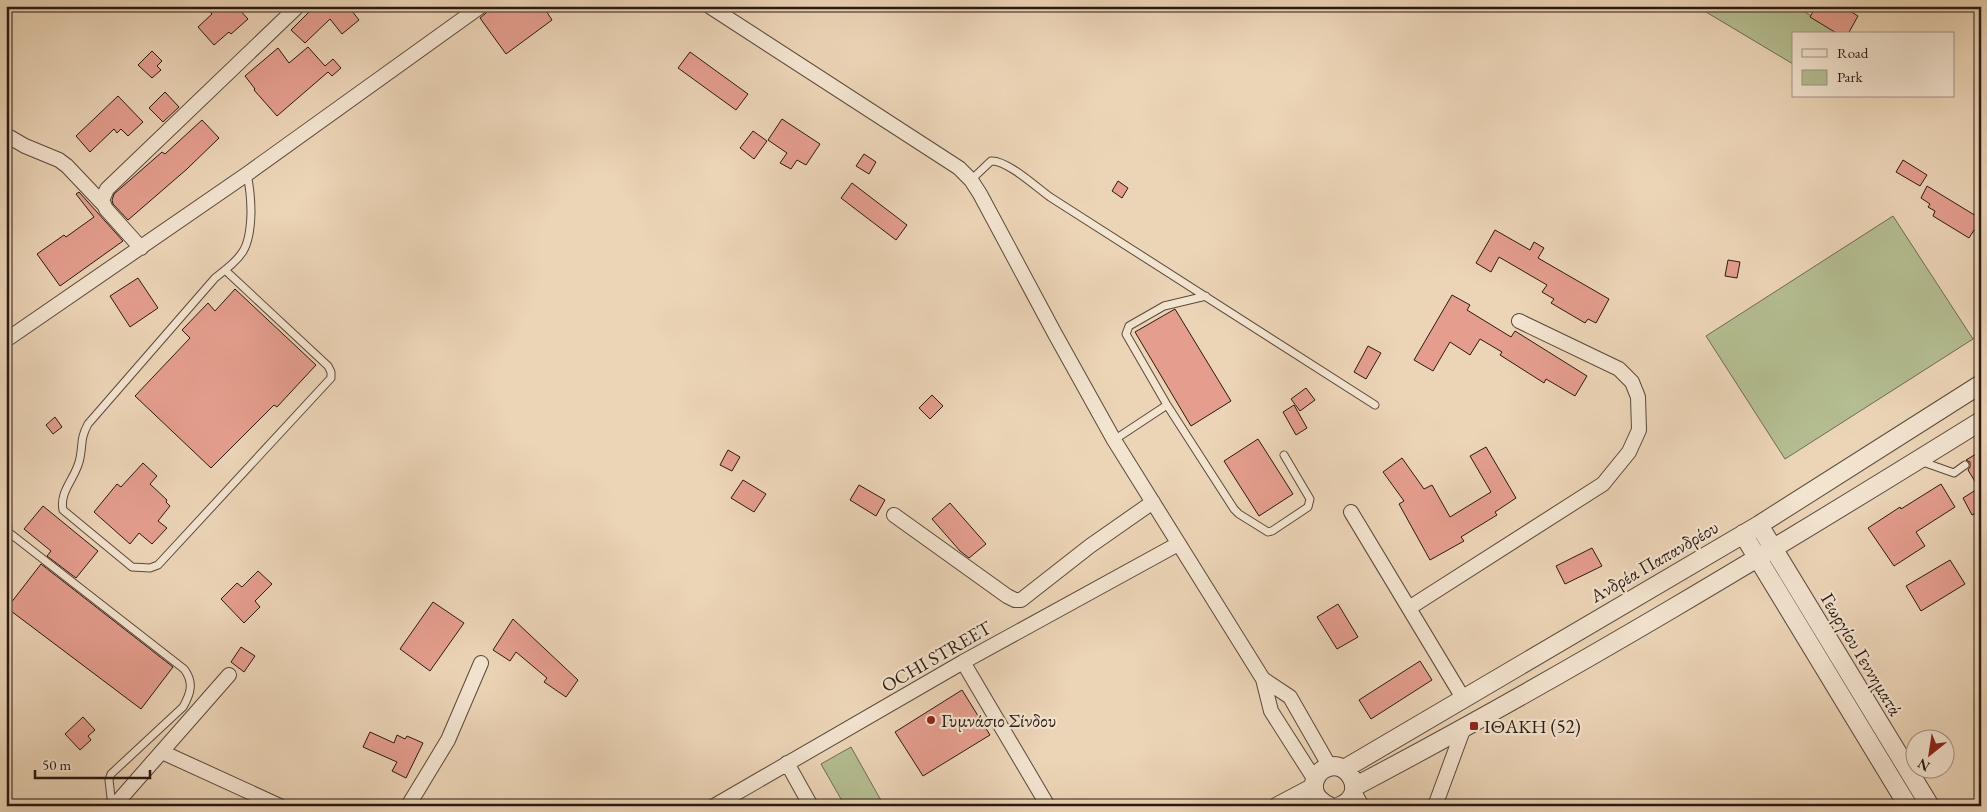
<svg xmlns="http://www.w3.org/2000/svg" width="1987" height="812" font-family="'EB Garamond',serif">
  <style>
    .green { fill: #b4be91; stroke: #6e6c52 }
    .building { fill: #e59e8e; stroke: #281a12 }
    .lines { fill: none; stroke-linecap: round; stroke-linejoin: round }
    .service-casing { stroke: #59493b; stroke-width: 9 }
    .minor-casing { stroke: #59493b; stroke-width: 16 }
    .tertiary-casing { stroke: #59493b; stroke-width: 20 }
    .service { stroke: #f3e4d0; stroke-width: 7 }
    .minor { stroke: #f3e4d0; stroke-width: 14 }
    .tertiary { stroke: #f3e4d0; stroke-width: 18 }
    .poi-dot { fill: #8f2418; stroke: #f3e4d0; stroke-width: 2 }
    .labels { text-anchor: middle; stroke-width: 4.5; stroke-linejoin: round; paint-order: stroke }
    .street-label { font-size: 19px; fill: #281a12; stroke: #f3e4d0 }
    .poi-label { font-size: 19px; fill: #281a12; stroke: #f3e4d0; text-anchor: start }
  </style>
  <rect width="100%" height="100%" fill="#ecd5b7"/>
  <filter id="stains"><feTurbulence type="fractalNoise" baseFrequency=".004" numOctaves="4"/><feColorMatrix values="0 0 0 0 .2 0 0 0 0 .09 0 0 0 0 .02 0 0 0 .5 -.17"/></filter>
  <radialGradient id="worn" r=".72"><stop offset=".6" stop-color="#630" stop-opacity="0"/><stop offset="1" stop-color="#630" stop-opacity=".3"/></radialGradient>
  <path class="green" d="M1696 6H1805V12L1839 34H1793V64Z
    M1893 216 1973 339 1785 459 1706 336Z
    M851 747 883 804 880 806H845L821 764Z"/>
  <path class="building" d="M205 6H236L248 19 231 34 229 32 214 45 198 27 212 14Z
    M315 6H348L359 20 342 34 330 19 305 43 291 30Z
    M490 6H543L552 20 506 54 480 18 486 13Z
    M1816 6H1842L1858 16 1848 34H1838L1810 17Z
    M308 47 325 66 333 59 341 68 332 76 328 72 277 116 254 90 255 89 245 76 278 48 289 63Z
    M152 51 162 61 157 66 161 70 152 78 138 65Z
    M690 52 748 94 736 110 678 68Z
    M165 92 179 107 163 122 149 108Z
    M118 96 143 122 128 136 121 129 117 133 114 129 90 152 76 136Z
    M782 119 820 144 806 165 797 160 791 169 780 163 787 153 768 140Z
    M202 120 219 138 187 169 128 220 113 204 112 200 114 194 162 152 165 154Z
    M753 131 767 141 754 159 740 148Z
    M864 154 876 162 869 174 856 166Z
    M1903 160 1927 175 1920 186 1896 172Z
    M1118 181 1128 188 1122 198 1112 191Z
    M852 183 907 225 896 240 841 198Z
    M1927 186 1981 219V234L1974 230 1969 238 1933 216 1935 211 1928 207 1930 204 1921 198Z
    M79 192 123 241 60 286 37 254 64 235 66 237 94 217 76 194Z
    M1495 230 1530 250 1534 242 1544 248 1538 258 1609 299 1596 323 1588 319 1585 323 1551 303 1554 299 1542 292 1547 285 1499 257 1491 272 1476 263Z
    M1728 260 1740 262 1737 278 1725 276Z
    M138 278 158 308 130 327 110 296Z
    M235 289 316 365 277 407 274 405 211 468 135 396 190 338 182 330 208 303 215 311Z
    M1452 295 1470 305 1467 310 1511 337 1515 331 1587 376 1575 396 1546 379 1544 383 1500 355 1502 352 1480 339 1470 355 1450 342 1433 371 1414 360Z
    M1175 309 1231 401 1191 426 1135 332Z
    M1368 346 1381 353 1366 379 1354 372Z
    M1306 388 1315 400 1300 411 1291 399Z
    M932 395 943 406 930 419 919 408Z
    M1294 405 1307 428 1296 435 1283 412Z
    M55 417 62 427 53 434 46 425Z
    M1258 439 1293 494 1259 516 1224 461Z
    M1486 447 1516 498 1495 512 1497 515 1461 537 1464 541 1430 560 1399 504 1404 501 1383 472 1402 458 1424 489 1432 485 1450 517 1491 492 1470 456Z
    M728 450 740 457 732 471 720 465Z
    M1981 451V510L1972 515 1963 498 1979 488 1968 470 1970 467V462L1966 460Z
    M143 463 157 476 150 484 167 500 166 502 170 506 158 521 167 528 152 544 139 533 130 544 94 512 117 484 121 487Z
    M743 480 766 494 754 512 731 498Z
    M1941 484 1955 507 1916 532 1925 546 1894 566 1868 528 1900 507 1901 509Z
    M859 485 885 500 876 516 850 500Z
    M950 503 986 544 969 558 960 551 932 519Z
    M43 506 98 551 76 578 47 556 51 551 24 529Z
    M1592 548 1602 566 1565 584 1556 566Z
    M1950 560 1965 584 1921 611 1906 586Z
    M41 564 173 667 141 709 7 608Z
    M258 571 272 584 255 601 260 607 244 623 221 599 237 583 242 587Z
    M433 602 464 623 430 671 400 649Z
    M1338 604 1358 637 1337 649 1317 617Z
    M513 619 578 680 566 697 544 682 547 678 516 652 510 661 493 650Z
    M241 647 255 656 244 672 231 662Z
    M1420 661 1432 680 1371 719 1359 700Z
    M962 690 990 735 923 776 895 732Z
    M83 717 95 730 88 736 91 740 80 750 65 734Z
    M370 732 394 743 397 735 405 739 407 736 423 743 406 778 392 771 397 762 363 747Z"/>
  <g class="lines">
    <defs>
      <path id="service" d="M971 180 991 161C1007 160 1036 187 1050 197L1375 405
        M225 270 328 366 331 372V378L158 565 150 568 132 567 63 510C59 490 77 477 80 458 83 443 80 439 88 424L215 278C243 256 250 250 251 213 251 199 250 188 247 174
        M1167 405 1234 509 1239 514 1268 532 1272 531 1308 507 1310 499 1284 455
        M1114 440 1167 405 1126 334 1129 326 1164 306 1206 296
        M1920 461 1954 473 1965 465
        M6 519 8 527 6 532
        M7 531 184 669C194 682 191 693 183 707L111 774 109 780 112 806"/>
      <path id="minor" d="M709 6 959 168 971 180 980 194 1055 334 1114 440 1263 679 1271 711 1315 780
        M6 135 25 146 59 160 67 166 104 205
        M141 248 106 209 102 200 107 189 298 6
        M6 340 247 174 481 6
        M1351 512 1463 698
        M894 515 1007 596 1015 600H1021L1090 546 1153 502
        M1409 608 1603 484 1629 452 1639 430 1638 397 1632 382 1619 369 1519 321
        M963 662 1048 806
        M1263 679 1290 697 1330 767
        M162 752 280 806
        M787 763 811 806
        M1354 792 1362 806
        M114 806 229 675
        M408 806 448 740 481 663
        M714 806 963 662 1178 544
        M1435 806 1463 730"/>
      <path id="tertiary" d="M1759 525 1930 806
        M1743 534 1908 806
        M1344 769 1759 525 1981 384
        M1354 787C1568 674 1775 549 1981 421
        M1278 806 1314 787
        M1329 806C1321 802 1315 797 1314 789 1313 782 1316 776 1321 771 1345 752 1371 794 1340 806"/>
    </defs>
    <use href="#service" class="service-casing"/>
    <use href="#minor" class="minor-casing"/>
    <use href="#tertiary" class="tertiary-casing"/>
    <use href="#service" class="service"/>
    <use href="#minor" class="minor"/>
    <use href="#tertiary" class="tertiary"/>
  </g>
  <g class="poi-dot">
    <circle cx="931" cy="720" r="5"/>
    <rect x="1469" y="721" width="10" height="10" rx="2.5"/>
  </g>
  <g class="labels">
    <g class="street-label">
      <text transform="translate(1654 561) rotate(-30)" y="7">Ανδρέα Παπανδρέου</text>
      <text transform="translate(1862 654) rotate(59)" y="7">Γεωργίου Γεννηματά</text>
      <text transform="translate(936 656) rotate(-30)" y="7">OCHI STREET</text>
    </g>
    <g class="poi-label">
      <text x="941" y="727">Γυμνάσιο Σίνδου</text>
      <text x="1484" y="733">ΙΘΑΚΗ (52)</text>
    </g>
  </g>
  <rect width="1987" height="812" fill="none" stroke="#ecd5b7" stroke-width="25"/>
  <rect x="8" y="8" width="1972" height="797" fill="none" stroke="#281a12" stroke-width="2.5"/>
  <rect x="12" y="12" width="1962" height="787" fill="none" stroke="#281a12"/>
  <rect x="1792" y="32" width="162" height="65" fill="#f3e4d0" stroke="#a29384"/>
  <rect x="1802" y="49" width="25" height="8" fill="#f3e4d0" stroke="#a29384"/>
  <text x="1837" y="58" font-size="15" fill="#281a12">Road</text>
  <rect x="1802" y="70" width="25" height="15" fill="#b4be91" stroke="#a29384"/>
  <text x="1837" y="82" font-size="15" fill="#281a12">Park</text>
  <g transform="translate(1930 754) rotate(210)"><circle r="24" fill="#f3e4d0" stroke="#a29384"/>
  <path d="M0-4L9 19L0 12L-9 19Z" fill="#8f2418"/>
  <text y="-8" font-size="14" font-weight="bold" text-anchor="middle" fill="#281a12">N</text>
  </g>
  <path d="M35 770v8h115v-8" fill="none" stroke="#281a12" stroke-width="2.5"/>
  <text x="42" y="770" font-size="15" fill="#281a12" stroke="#f3e4d0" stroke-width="4" paint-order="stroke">50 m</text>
  <rect width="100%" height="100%" filter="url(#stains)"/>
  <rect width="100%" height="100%" fill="url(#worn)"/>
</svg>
